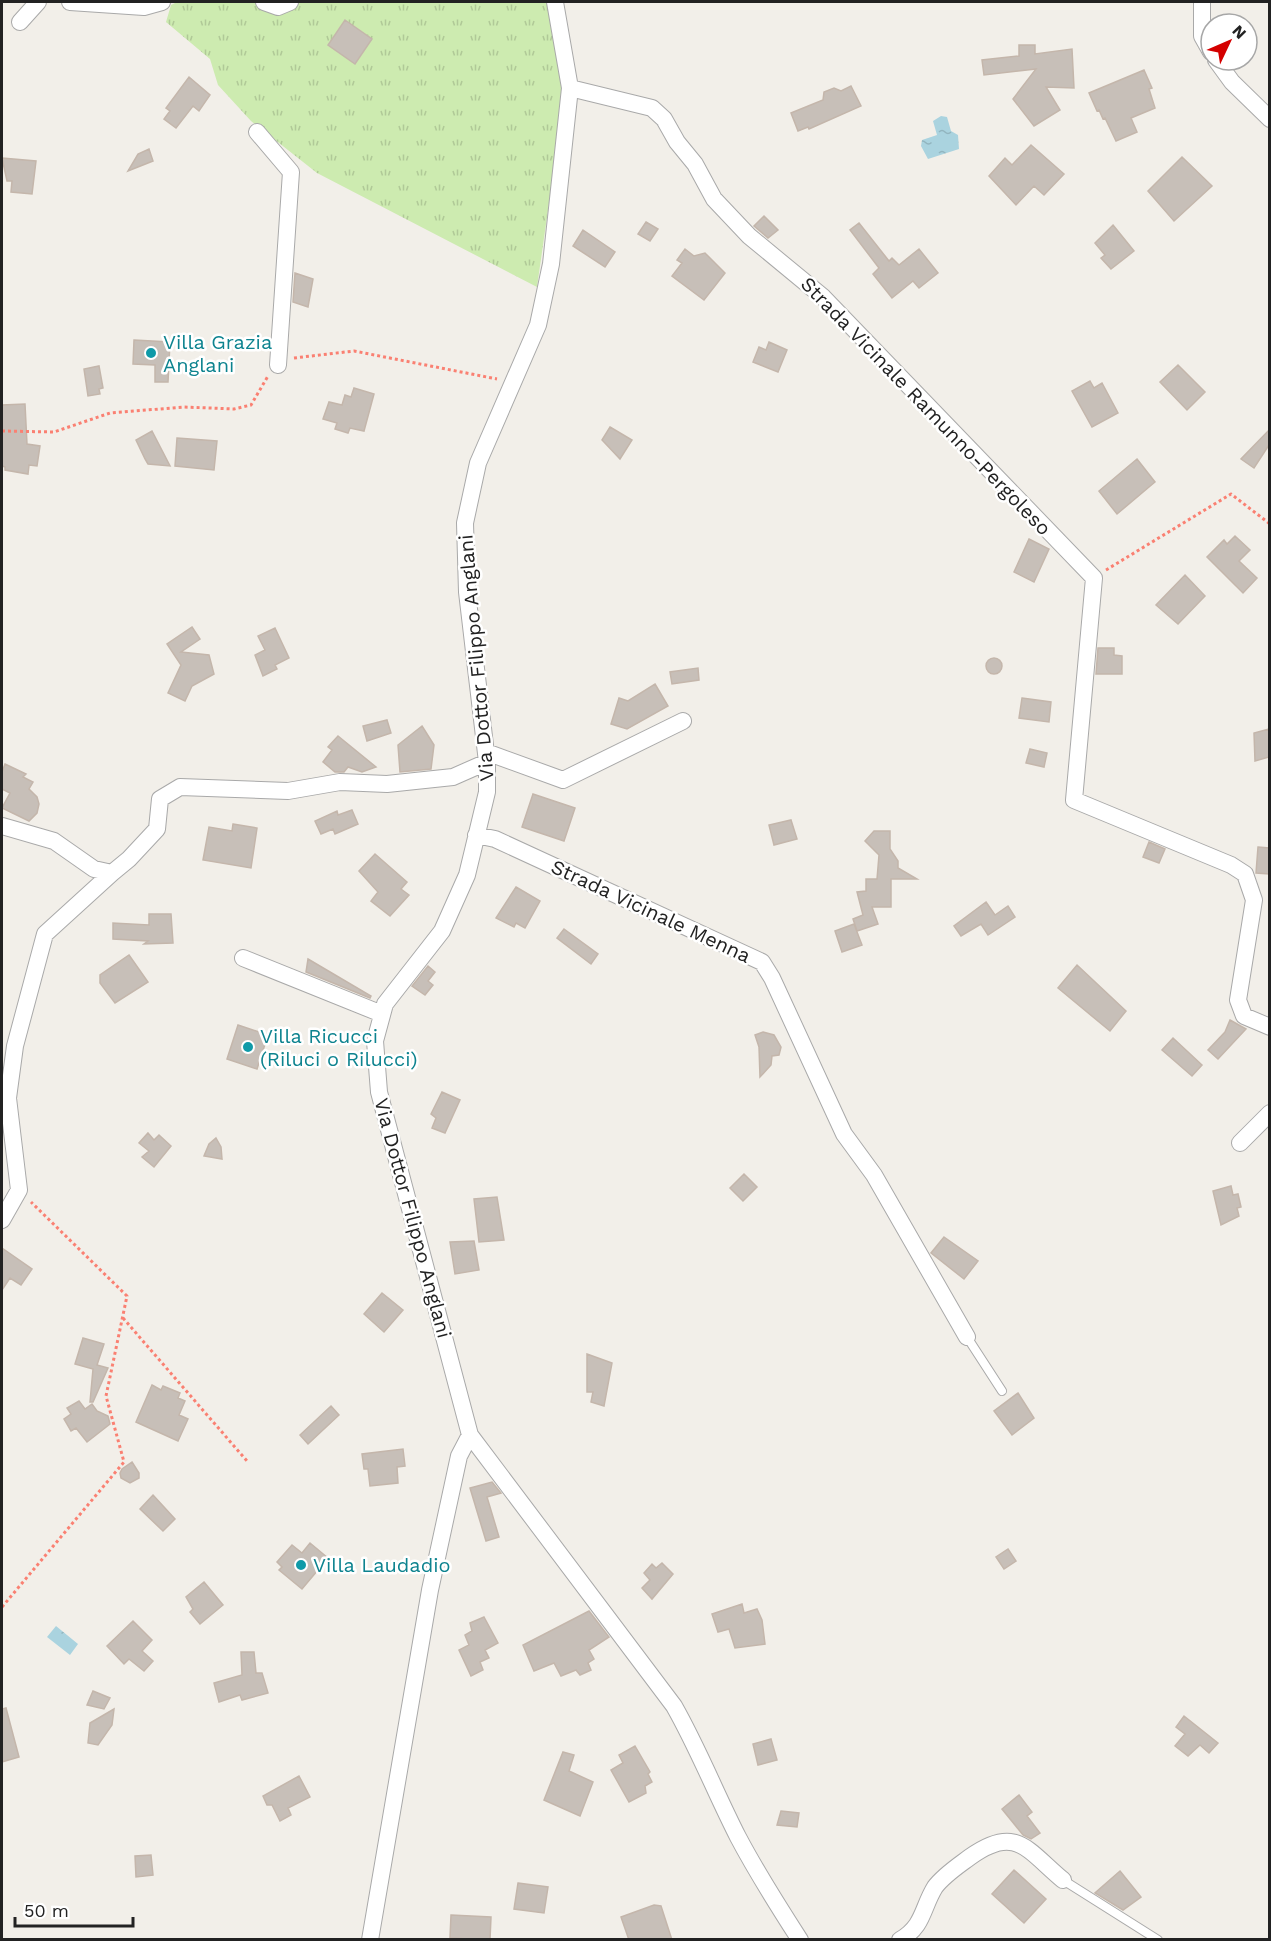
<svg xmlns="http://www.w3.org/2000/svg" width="1271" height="1941" font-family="'Work Sans',sans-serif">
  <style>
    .grass { fill: url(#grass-tufts) }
    .water { fill: url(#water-ripples) }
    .building { fill: #c7bfb8; stroke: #c4b6ab; stroke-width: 1.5 }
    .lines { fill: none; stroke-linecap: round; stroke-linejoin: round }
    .lane-casing { stroke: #a9a9a9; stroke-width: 10 }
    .street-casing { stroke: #a9a9a9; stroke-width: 18 }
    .path { stroke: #fa8072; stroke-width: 3; stroke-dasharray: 3 3; stroke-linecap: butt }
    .lane { stroke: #fff; stroke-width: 8 }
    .street { stroke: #fff; stroke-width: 16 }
    .culture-dot { fill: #0f9aa8; stroke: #fff; stroke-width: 2 }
    .labels { text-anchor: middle; stroke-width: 5; stroke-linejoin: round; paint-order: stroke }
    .culture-label { font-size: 20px; fill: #0d838f; stroke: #fff; text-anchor: start }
    .street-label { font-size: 20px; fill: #222; stroke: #fff }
  </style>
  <defs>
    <pattern id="grass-tufts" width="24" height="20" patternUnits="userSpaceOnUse" patternTransform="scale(1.5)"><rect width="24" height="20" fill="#cdebb0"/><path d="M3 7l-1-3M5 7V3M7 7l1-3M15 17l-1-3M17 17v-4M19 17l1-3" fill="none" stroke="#b0c997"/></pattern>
    <pattern id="water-ripples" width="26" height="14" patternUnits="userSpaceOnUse" patternTransform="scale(1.5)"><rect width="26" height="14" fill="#aad3df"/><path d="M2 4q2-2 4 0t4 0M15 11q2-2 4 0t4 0" fill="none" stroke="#92b5bf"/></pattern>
  </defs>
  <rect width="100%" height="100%" fill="#f2efe9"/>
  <path class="grass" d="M177 2H263L277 13 298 2H549L562 76 558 140 537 287 317 173 251 121 218 85 210 59 166 22 171 5Z"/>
  <path class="water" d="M941 116 947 117 951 131 958 135 959 149 928 159 921 146 922 140 937 135 933 121Z
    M56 1626 78 1644 70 1655 47 1637Z"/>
  <path class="building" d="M345 20 372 39 355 64 328 45Z
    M1019 45H1035V54L1072 49 1074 88 1046 87 1060 110 1034 126 1013 99 1036 69 984 75 982 60 1019 56Z
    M1144 70 1152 88 1149 89 1155 108 1131 118 1137 132 1116 141 1105 118 1103 119 1099 110 1097 111 1089 93Z
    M189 77 210 95 199 111 193 106 176 128 164 119 170 111 166 108Z
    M851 86 861 106 809 129 808 127 798 131 791 113 823 100 824 92 834 88 841 91Z
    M1031 145 1064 174 1044 195 1034 186 1016 205 989 176 1005 158 1012 165Z
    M149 149 153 161 128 171 138 154Z
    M1182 157 1212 186 1174 221 1148 191Z
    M2 158 36 161 32 194 11 192 12 181H7Z
    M764 216 778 230 768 238 754 226Z
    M646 222 658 229 650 241 638 234Z
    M859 223 889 261 892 258 899 265 919 249 938 273 919 288 913 281 892 298 873 274 879 268 850 230Z
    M1113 225 1134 251 1111 269 1101 258 1105 255 1095 243Z
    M583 230 615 252 605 267 573 246Z
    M685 249 694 256 705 253 725 273 704 300 672 276 682 263 677 260Z
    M295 273 313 279 308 307 293 302Z
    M134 340 170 342 168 382H155V365L133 364Z
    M769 342 787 350 778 372 753 362 759 347 766 350Z
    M1178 365 1205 392 1187 410 1160 382Z
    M99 366 103 388 99 389 100 394 88 396 84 369Z
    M1090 381 1094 388 1102 383 1118 413 1092 427 1072 391Z
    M354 388 374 394 364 431 350 428 348 433 335 429 337 423 323 419 329 402 342 405 345 395 351 397Z
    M25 404 27 444 40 446 37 466 29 465 28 474 5 470V467L2 466V405Z
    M610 427 632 440 620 459 602 440Z
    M1269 430V445L1254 468 1241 459Z
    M152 431 170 466 148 464 145 459 136 440Z
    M177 438 217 441 214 470 175 466Z
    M1137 459 1155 482 1117 514 1099 491Z
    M1235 536 1250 550 1239 561 1257 578 1243 593 1207 557 1224 540 1227 544Z
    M1029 539 1049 549 1034 582 1014 572Z
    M1185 575 1205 596 1178 624 1156 605Z
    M192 627 200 639 181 652 209 655 214 674 192 686 185 701 168 693 181 665 167 644Z
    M275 628 289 658 275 665 277 669 263 676 255 655 265 650 258 636Z
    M1098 648H1114V655L1122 656V674H1096Z
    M986 666a8 8 0 1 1 16 0a8 8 0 1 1-16 0Z
    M698 668 699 680 672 684 670 672Z
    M655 684 668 706 627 729 611 724 619 698 628 701Z
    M1022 698 1051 702 1049 722 1019 718Z
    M387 720 391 733 367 741 363 726Z
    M422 726 434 745 431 769 400 772 398 745Z
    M1269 729V757L1255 761 1254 733Z
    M338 736 376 767 362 772 348 767 344 772H335L323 762 332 750 328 747Z
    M1030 749 1047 753 1044 767 1026 763Z
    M5 764 26 774 23 777 33 782 29 789 37 797 39 804 37 813 29 821 2 808 10 793 2 789V772Z
    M533 794 575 808 564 841 522 827Z
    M352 810 358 824 335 834 333 829 321 834 315 821 337 811 338 815Z
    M791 820 797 839 774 845 769 825Z
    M233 824 257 828 251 868 203 860 209 827 232 831Z
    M874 831H890V849L898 861V868L917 879H891V907H872L878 924 857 931 853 919 863 915 857 892 866 891V879H877L879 855 865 841Z
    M1149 842 1165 849 1159 863 1143 857Z
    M1258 847 1269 848V874L1256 873Z
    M375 854 407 882 401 889 409 895 390 916 371 901 378 892 359 871Z
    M516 887 540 901 525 928 516 923 514 927 496 918Z
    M986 902 995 915 1008 906 1015 917 988 935 981 924 961 936 954 926Z
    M149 914H171L173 943 144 944 148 941 113 939V923L149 925Z
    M854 924 862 945 842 952 835 931Z
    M564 929 598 954 591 964 557 938Z
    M129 955 148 982 115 1003 100 983V975Z
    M308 959 371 996 370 998 306 972Z
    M1077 965 1126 1011 1110 1031 1058 988Z
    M428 966 435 972 428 981 433 985 425 995 412 986Z
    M1230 1020 1246 1029 1218 1059 1208 1050 1225 1032Z
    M238 1025 268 1035 257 1069 227 1059Z
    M763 1032 774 1035 781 1047 779 1055 772 1056 771 1065 760 1077 759 1047 755 1035Z
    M1173 1038 1202 1065 1192 1076 1162 1050Z
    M442 1092 460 1100 445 1133 432 1128 436 1118 431 1114Z
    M148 1133 154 1140 159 1135 171 1146 154 1167 142 1157 149 1151 139 1143Z
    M216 1138 221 1147 222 1159 204 1156 209 1144Z
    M744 1174 757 1187 743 1201 730 1188Z
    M1231 1186 1233 1195 1238 1194 1241 1207 1237 1208 1239 1216 1221 1225 1213 1191Z
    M497 1197 504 1240 479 1242 474 1199Z
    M944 1237 978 1261 964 1279 931 1253Z
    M474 1241 479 1270 455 1274 450 1242Z
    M2 1248 32 1269 21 1285 10 1278 2 1290Z
    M382 1293 403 1310 384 1332 364 1314Z
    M83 1338 104 1344 97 1365 108 1368 93 1402H90L93 1369 75 1364Z
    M587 1354 612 1363 604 1406 591 1402 593 1392H587Z
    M152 1385 161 1390 163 1386 180 1393 178 1398 185 1401 179 1415 188 1419 178 1441 136 1422Z
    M1018 1393 1034 1418 1012 1435 994 1411Z
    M79 1401 85 1409 92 1404 97 1411 108 1416 110 1424 87 1442 76 1428 71 1431 64 1419 71 1414 67 1408Z
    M331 1406 339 1415 308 1444 300 1435Z
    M403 1449 405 1466 397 1467 398 1483 370 1486 368 1469H364L362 1454Z
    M132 1462 139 1473V1478L130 1483 121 1478 120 1473 122 1469Z
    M492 1482 501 1493 487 1497 499 1537 486 1541 470 1488Z
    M153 1495 175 1519 163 1531 140 1509Z
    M310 1543 328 1558 302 1589 279 1570 282 1567 277 1562 292 1545 302 1553Z
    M1008 1549 1016 1561 1004 1569 996 1557Z
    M662 1563 673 1574 652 1599 642 1588 650 1580 644 1573 652 1564 656 1568Z
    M204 1582 223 1605 200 1624 190 1612 193 1609 186 1597Z
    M742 1604 744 1613 757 1609 762 1620 765 1644 735 1648 729 1629 718 1632 712 1614Z
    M589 1611 609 1637 589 1650 594 1659 588 1663 591 1670 580 1675 576 1670 561 1676 554 1663 534 1671 523 1645Z
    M484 1617 498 1643 485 1650 489 1658 480 1662 483 1670 471 1676 459 1650 469 1645 465 1635 472 1631 470 1623Z
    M133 1621 152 1640 142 1651 153 1661 144 1671 129 1659 124 1664 107 1646Z
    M241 1652H254L256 1673H262L268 1693 242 1700 240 1695 219 1702 214 1683 242 1675Z
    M93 1691 110 1698 104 1709 87 1705Z
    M6 1708 19 1757 2 1762V1709Z
    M114 1709 112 1725 98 1745 88 1743 90 1723Z
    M1184 1716 1218 1743 1209 1753 1200 1745 1188 1756 1175 1746 1185 1734 1176 1727Z
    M771 1739 777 1760 758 1765 753 1744Z
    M635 1746 650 1772 648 1774 652 1782 645 1786 646 1793 629 1802 611 1770 623 1763 619 1755Z
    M563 1752 574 1755 569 1771 593 1782 580 1816 544 1800Z
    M299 1776 310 1797 288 1808 291 1815 280 1821 272 1805H267L263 1796Z
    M1019 1795 1032 1812 1027 1816 1040 1833 1031 1839 1023 1835 1002 1809Z
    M781 1811 799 1813 797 1827 777 1825Z
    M151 1855 153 1875 136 1877 135 1856Z
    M1014 1870 1046 1899 1024 1923 992 1894Z
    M1120 1871 1141 1897 1123 1910 1095 1893Z
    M518 1883 548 1887 544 1913 514 1909Z
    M654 1905 661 1906 672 1940H629L621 1917Z
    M451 1915 491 1917 490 1940 450 1938Z"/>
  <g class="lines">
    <defs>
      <path id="lane" d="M967 1337 1002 1391
        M1063 1880 1158 1940"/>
      <path id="street" d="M70 2 144 7 162 2
        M264 2 278 7 290 2
        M555 2 570 88 551 264 538 325 478 463 465 523 467 592 487 762V792L467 875 442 931 385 1004 375 1041 379 1092 470 1435 674 1706C698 1748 716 1794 738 1837 757 1873 778 1906 800 1940
        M1202 2V36L1211 52
        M20 22 38 2
        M1216 60 1232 82 1270 119
        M570 88 652 108 664 119 677 142 695 164 714 199 749 236 823 297 1094 578 1074 800 1231 865 1245 874 1254 900 1238 1000 1244 1016 1270 1027
        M257 132 291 172 278 365
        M486 752 563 780 683 721
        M2 826 54 841 94 869 112 873 129 859 157 829 160 799 180 787 288 791 340 782 387 784 453 777 487 762
        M476 835 495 839 762 962 772 978 844 1134 874 1175 967 1337
        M243 958 382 1014
        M1240 1143 1270 1113
        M2 1220 19 1190 8 1098 15 1046 45 934 112 873
        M370 1940 430 1590 459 1456 470 1435
        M900 1940C924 1926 922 1908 935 1887 944 1875 958 1866 970 1857 1016 1824 1027 1850 1063 1880"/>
    </defs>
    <use href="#lane" class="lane-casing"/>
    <use href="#street" class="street-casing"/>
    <path class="path" d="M294 358 354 351 497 379
      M2 431 54 432 110 413 184 407 234 409 251 405 268 376
      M1106 570 1231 494 1270 524
      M123 1318 247 1461
      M2 1607 124 1462 106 1396 127 1296 31 1202"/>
    <use href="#lane" class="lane"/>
    <use href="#street" class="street"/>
  </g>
  <g class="culture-dot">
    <circle cx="151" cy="353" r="6"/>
    <circle cx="248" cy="1047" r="6"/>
    <circle cx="301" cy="1565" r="6"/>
  </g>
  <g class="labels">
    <g class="culture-label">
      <text x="163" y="349">Villa Grazia<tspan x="163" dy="23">Anglani</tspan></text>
      <text x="260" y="1043">Villa Ricucci<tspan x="260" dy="23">(Riluci o Rilucci)</tspan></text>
      <text x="313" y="1572">Villa Laudadio</text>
    </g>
    <g class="street-label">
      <text transform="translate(926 406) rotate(46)" y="7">Strada Vicinale Ramunno-Pergoleso</text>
      <text transform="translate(476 658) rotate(-95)" y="7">Via Dottor Filippo Anglani</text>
      <text transform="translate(651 911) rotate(25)" y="7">Strada Vicinale Menna</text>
      <text transform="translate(413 1218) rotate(75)" y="7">Via Dottor Filippo Anglani</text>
    </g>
  </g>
  <rect width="1271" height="1941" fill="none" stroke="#222222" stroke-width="6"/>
  <g transform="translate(1229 42) rotate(46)"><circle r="28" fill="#ffffff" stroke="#a7a7a7" stroke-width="1.5"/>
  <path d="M0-4.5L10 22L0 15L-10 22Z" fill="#d40000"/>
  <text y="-9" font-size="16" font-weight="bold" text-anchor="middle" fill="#222222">N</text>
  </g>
  <path d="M15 1917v9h118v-9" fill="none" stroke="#222222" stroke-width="3"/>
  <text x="24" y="1917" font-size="18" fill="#222222" stroke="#ffffff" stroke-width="4.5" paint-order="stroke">50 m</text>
</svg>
